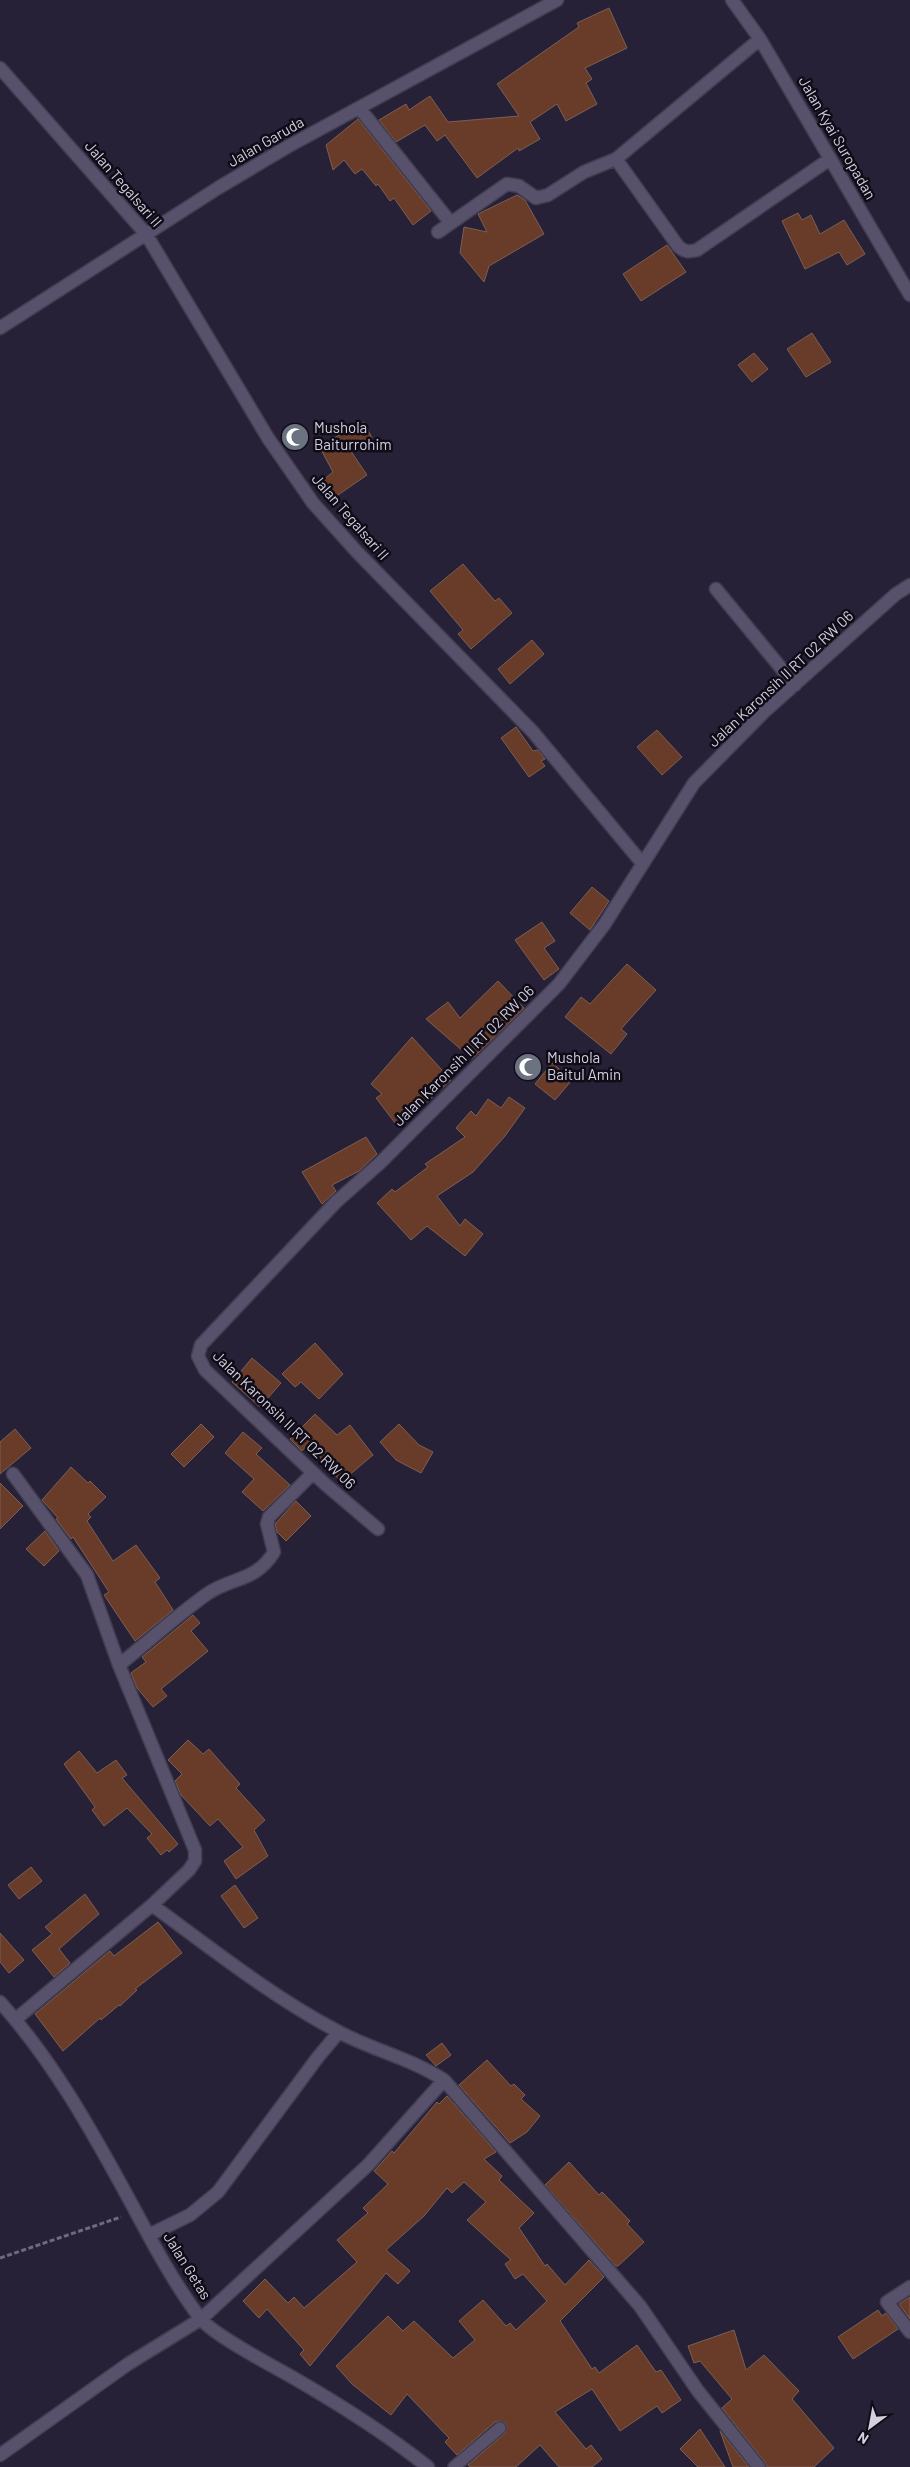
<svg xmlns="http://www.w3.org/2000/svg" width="910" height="2467" font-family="Barlow,sans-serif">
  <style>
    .building { fill: #683c29; stroke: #7d5f53 }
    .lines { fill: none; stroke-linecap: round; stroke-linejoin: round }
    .lane-casing { stroke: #423d51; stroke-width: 14 }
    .street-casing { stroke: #423d51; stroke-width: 15 }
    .path { stroke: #6f6a7e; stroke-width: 3; stroke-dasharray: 5 2.5; stroke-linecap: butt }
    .lane { stroke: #57516b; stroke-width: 11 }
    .street { stroke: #57516b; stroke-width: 12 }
    .labels { text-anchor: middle; stroke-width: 5; stroke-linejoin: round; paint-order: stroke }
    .street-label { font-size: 15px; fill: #d2cfde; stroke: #0f0c17 }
    .poi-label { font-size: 15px; fill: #d2cfde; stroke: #0f0c17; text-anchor: start }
  </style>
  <rect width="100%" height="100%" fill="#272138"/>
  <path class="building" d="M609 8 627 48 585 68 592 79 586 83 597 104 566 121 557 104 530 122 540 139 519 151 518 148 477 178 445 135 437 141 425 125 396 142 379 120 406 104 409 110 430 96 448 122 519 116 497 84 579 27 577 23Z
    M358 119 431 211 413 225 394 198 390 201 378 184 376 186 362 169 355 174 344 160 333 170 326 145Z
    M517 195 525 200 544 234 489 266 484 282 460 253 464 227 487 232 478 214Z
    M798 213 802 220 811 215 820 234 844 220 865 254 847 265 839 252 805 269 782 221Z
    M667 245 686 272 641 301 623 274Z
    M812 333 831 362 806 377 787 349Z
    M754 353 768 369 752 382 738 365Z
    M364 422 372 438 350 450 367 475 335 497 323 480 333 472 319 446Z
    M463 564 495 601 499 598 512 613 471 649 458 634 463 630 430 591Z
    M532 640 544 654 510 684 498 669Z
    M516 727 533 751 538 750 545 759 541 761 545 766 529 777 501 738Z
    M657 730 682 757 662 775 637 747Z
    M592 887 609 901 590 930 570 913Z
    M542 922 555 941 544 948 559 969 544 980 515 940Z
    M627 964 656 990 621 1029 627 1034 611 1054 565 1017 581 997 590 1004Z
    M498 981 524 1008 472 1059 426 1019 448 1002 460 1018Z
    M412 1037 451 1080 399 1128 376 1098 382 1094 371 1084Z
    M552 1063 572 1080 555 1100 535 1084Z
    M509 1097 525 1108 505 1136 473 1172 437 1196 460 1226 465 1219 483 1234 465 1256 427 1226 411 1240 377 1203 392 1189 395 1192 428 1167 425 1164 465 1137 456 1128 471 1111 476 1116 488 1099 501 1108Z
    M366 1137 377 1154 359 1171 332 1185 336 1191 322 1204 302 1172Z
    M315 1343 343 1374 319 1399 301 1382 295 1387 282 1374Z
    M252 1358 281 1383 260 1407 232 1382Z
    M315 1414 337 1435 350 1425 373 1455 341 1482 308 1444 302 1451 290 1439Z
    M201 1424 214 1437 184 1467 171 1454Z
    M399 1424 419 1445 433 1452 421 1473 396 1460 380 1442Z
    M15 1429 31 1448 0 1474V1442Z
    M243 1432 262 1448 256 1454 290 1485 263 1511 242 1492 254 1479 225 1453Z
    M71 1467 88 1483 90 1481 106 1497 88 1514 91 1517 87 1521 113 1561 136 1545 160 1578 155 1582 173 1610 135 1641 104 1595 109 1592 73 1537 71 1539 56 1519 58 1518 42 1500Z
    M0 1483 23 1506 0 1529Z
    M296 1501 311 1516 286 1541 277 1532 275 1524Z
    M45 1531 59 1551 44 1566 26 1549Z
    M193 1615 200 1623 191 1631 208 1651 161 1689 167 1696 153 1707 137 1688 131 1673 146 1662 142 1657Z
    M188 1740 203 1754 209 1749 240 1784 236 1788 265 1820 254 1830 268 1856 236 1879 224 1861 243 1847 218 1819 210 1826 181 1795 175 1781 182 1774 168 1760Z
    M79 1751 97 1773 116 1760 127 1775 122 1778 178 1844 169 1852 167 1850 161 1855 147 1838 152 1834 127 1808 104 1826 92 1810 95 1807 64 1764Z
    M31 1867 42 1881 19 1899 8 1885Z
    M235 1885 258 1918 244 1928 221 1896Z
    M85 1894 99 1914 59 1949 70 1963 54 1977 32 1950 52 1934 45 1927Z
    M158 1922 182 1953 135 1989 137 1990 120 2006 119 2005 101 2020 100 2018 63 2051 35 2014 110 1951 114 1956Z
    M0 1933 24 1960 9 1973 0 1962Z
    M442 2043 451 2055 436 2066 426 2055Z
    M487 2060 511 2086 514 2084 525 2095 521 2099 540 2116 527 2132 510 2143 459 2085Z
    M447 2096 496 2152 484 2159 502 2176 499 2180 534 2213 519 2228 545 2266 547 2264 565 2285 589 2260 604 2277 560 2321 592 2369 595 2367 599 2373 637 2345 656 2372 661 2370 681 2400 662 2413 657 2406 620 2431 592 2389 555 2412 586 2449 591 2445 602 2459 592 2467H559L540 2445 516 2467H470L468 2465 505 2433 507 2427 505 2423 499 2421 495 2422 457 2455 445 2442 449 2438 407 2394 391 2415 352 2384 336 2366 388 2316 403 2331 414 2321 453 2358 475 2340 459 2321 483 2300 506 2326 510 2323 516 2330 547 2301 523 2274 515 2279 505 2264 511 2260 467 2220 486 2202 464 2182 452 2193 447 2188 424 2216 386 2250 410 2271 398 2284 386 2273 310 2366 300 2354 304 2350 267 2309 259 2318 243 2301 265 2279 288 2303 294 2297 304 2308 357 2262 337 2240 368 2213 363 2208 388 2184 374 2171 392 2151 394 2153 437 2102 439 2104Z
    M569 2162 599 2195 602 2192 630 2221 627 2224 644 2242 618 2266H616L545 2185Z
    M910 2297V2319L899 2304Z
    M878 2310 882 2316 886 2313 898 2329 853 2359 838 2337Z
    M734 2330 746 2370 764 2355 799 2391 792 2399 834 2448 814 2467H767L765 2462 722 2408 732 2399 700 2361 694 2363 688 2346Z
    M700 2429 725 2467H698L680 2449Z
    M720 2431 749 2467H733Z"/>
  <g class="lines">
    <defs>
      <path id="lane" d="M454 2467 500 2428"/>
      <path id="street" d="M732 0 760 39 910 295
        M0 68 146 234 268 438 313 503 357 552 533 732 642 863
        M360 109 450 222
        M616 159 678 246C684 252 689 252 697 250L830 159
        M438 232 507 184 519 186 536 198 548 195 584 172 616 159 760 39
        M0 328 218 188 287 147 557 0
        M716 589 795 685
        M13 1474 87 1575 119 1665 195 1850V1861L189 1870 152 1905 16 2019
        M378 1529 325 1484 205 1370 198 1356 201 1345 336 1202 380 1163 559 984 604 925 694 783 764 712 896 594 910 585
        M119 1665C148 1642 176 1616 207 1594 231 1577 256 1582 274 1552L267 1524 269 1517 313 1473
        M152 1905C212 1949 271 1996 337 2031 372 2050 410 2058 444 2080L640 2306 698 2391 759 2467
        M0 2002C53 2061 92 2131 130 2201 151 2240 173 2282 200 2318 213 2335 271 2365 292 2377 339 2404 385 2433 428 2467
        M149 2235 190 2215 218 2192 318 2057 339 2032
        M910 2287 887 2302 910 2332
        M0 2455 128 2364 201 2319 368 2165 444 2080"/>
    </defs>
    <use href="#lane" class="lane-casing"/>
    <use href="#street" class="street-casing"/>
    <path class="path" d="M0 2258 121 2217"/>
    <use href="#lane" class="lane"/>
    <use href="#street" class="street"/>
  </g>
  <defs>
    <symbol id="mosque-disc" viewBox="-11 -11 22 22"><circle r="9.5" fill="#6b7280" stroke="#0f0c17"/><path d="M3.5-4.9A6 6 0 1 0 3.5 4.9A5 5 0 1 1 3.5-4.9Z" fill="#fff"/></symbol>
  </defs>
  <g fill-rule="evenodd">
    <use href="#mosque-disc" x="279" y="421" width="32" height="32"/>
    <use href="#mosque-disc" x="512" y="1051" width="32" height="32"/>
  </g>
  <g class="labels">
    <g class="street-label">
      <text transform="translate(837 138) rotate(60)" y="5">Jalan Kyai Suropadan</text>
      <text transform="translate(266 142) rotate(-30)" y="5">Jalan Garuda</text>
      <text transform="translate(123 184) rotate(49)" y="5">Jalan Tegalsari II</text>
      <text transform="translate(350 517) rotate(49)" y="5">Jalan Tegalsari II</text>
      <text transform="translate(781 679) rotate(-43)" y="5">Jalan Karonsih II RT 02 RW 06</text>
      <text transform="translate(464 1056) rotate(-45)" y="5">Jalan Karonsih II RT 02 RW 06</text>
      <text transform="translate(284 1420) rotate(44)" y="5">Jalan Karonsih II RT 02 RW 06</text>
      <text transform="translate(187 2266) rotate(58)" y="5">Jalan Getas</text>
    </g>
    <g class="poi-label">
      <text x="314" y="433">Mushola<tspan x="314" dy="17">Baiturrohim</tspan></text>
      <text x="547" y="1063">Mushola<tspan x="547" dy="17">Baitul Amin</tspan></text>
    </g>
  </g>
  <g transform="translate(870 2427) rotate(212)" stroke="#0f0c17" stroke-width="4" paint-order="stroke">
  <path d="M0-4L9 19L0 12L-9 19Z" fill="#d2cfde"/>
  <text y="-8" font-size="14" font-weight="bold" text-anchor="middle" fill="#d2cfde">N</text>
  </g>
</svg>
